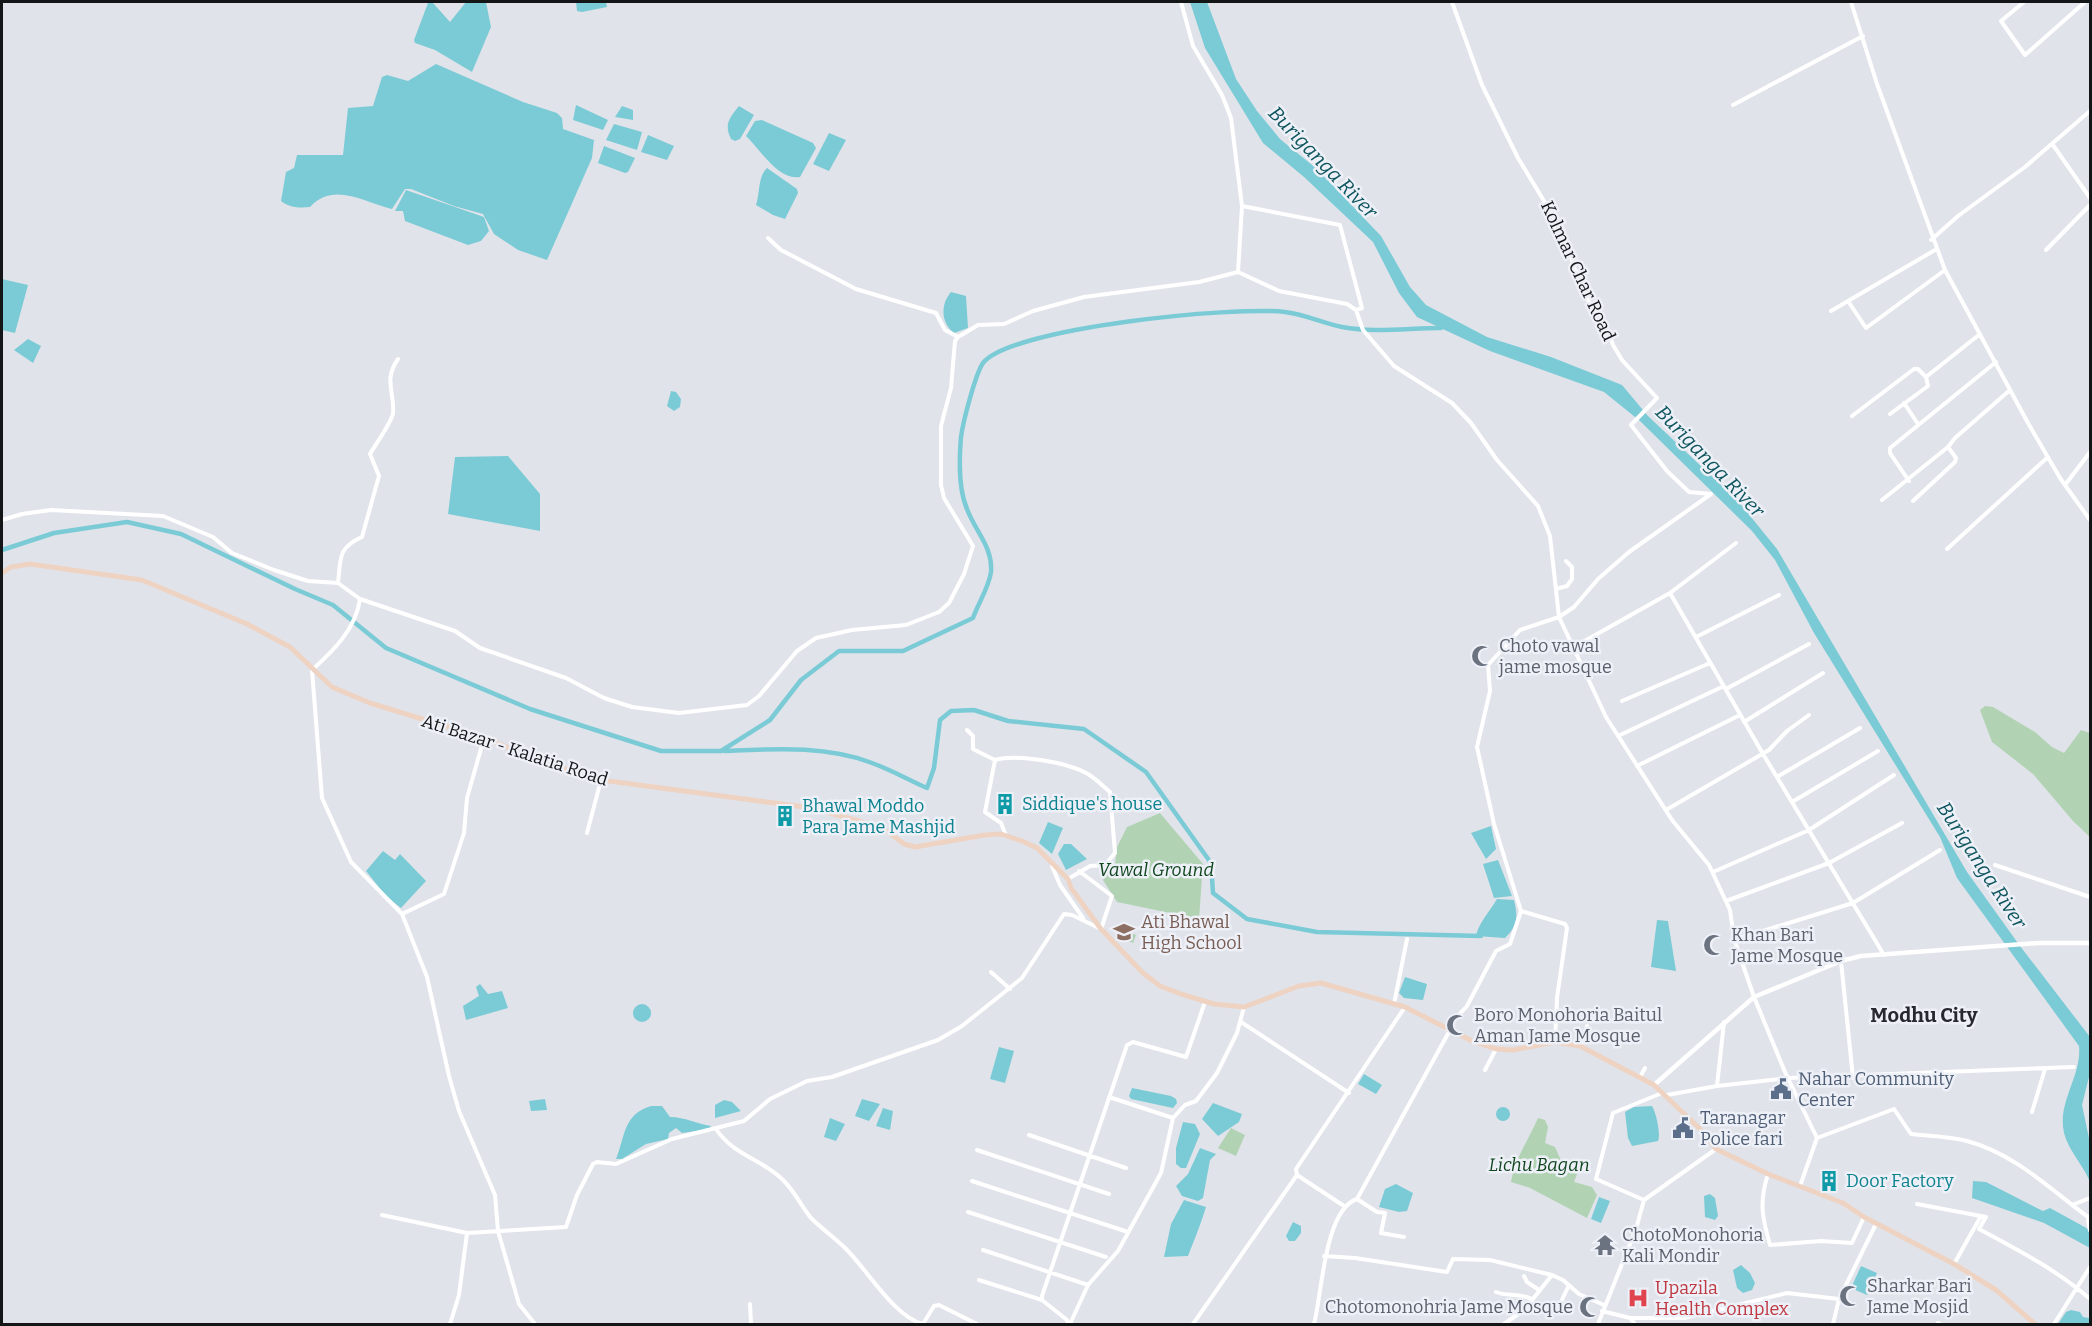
<svg xmlns="http://www.w3.org/2000/svg" width="2092" height="1326" font-family="Bitter,serif">
  <style>
    .green { fill: #b1d3b4 }
    .water { fill: #7bcbd6 }
    .lines { fill: none; stroke-linecap: round; stroke-linejoin: round }
    .canal { stroke: #7bcbd6; stroke-width: 4.5 }
    .minor { stroke: #fff; stroke-width: 4 }
    .tertiary { stroke: #fff; stroke-width: 4.5 }
    .secondary { stroke: #eed3c3; stroke-width: 5 }
    .labels { text-anchor: middle; stroke-width: 5; stroke-linejoin: round; paint-order: stroke }
    .street-label { font-size: 18px; fill: #141517; stroke: #eef0f8 }
    .worship-label { font-size: 18px; fill: #5b616d; stroke: #eef0f8; text-anchor: start }
    .culture-label { font-size: 18px; fill: #0d838f; stroke: #eef0f8; text-anchor: start }
    .park-label { font-size: 18px; font-style: italic; fill: #0f451c; stroke: #eef0f8 }
    .education-label { font-size: 18px; fill: #785e54; stroke: #eef0f8; text-anchor: start }
    .service-label { font-size: 18px; fill: #4e5e75; stroke: #eef0f8; text-anchor: start }
    .health-label { font-size: 18px; fill: #be3a42; stroke: #eef0f8; text-anchor: start }
    .water-label { font-size: 20px; font-style: italic; fill: #0e555d; stroke: #eef0f8 }
    .neighbourhood-label { font-size: 20px; font-weight: bold; fill: #28292f; stroke: #eef0f8 }
  </style>
  <rect width="100%" height="100%" fill="#e1e3ea"/>
  <path class="green" d="M1985 706 1993 707 2035 732 2052 747 2064 753 2081 730 2090 733V837L2073 821 2033 774 1992 742 1980 710Z
    M1160 813 1203 864 1199 919 1117 902 1103 880 1115 864 1117 847 1127 827Z
    M1119 928 1136 935 1133 943 1115 936Z
    M1538 1118 1545 1120 1548 1127 1545 1143 1555 1147 1562 1163 1571 1165 1577 1174 1574 1182 1592 1187 1597 1195 1587 1218 1530 1188 1511 1182C1515 1158 1528 1141 1538 1118Z
    M1231 1128 1245 1135 1236 1156 1218 1148Z"/>
  <path class="water" d="M466 2H486L491 27 472 72 435 50 415 43 414 40 428 3H433L450 22Z
    M576 2H606L607 7 582 12 577 11Z
    M1190 2H1207L1236 79 1257 111 1280 139 1317 169 1381 236 1410 287 1426 305 1487 337 1551 357 1622 385 1648 416 1738 501 1777 549 1967 872 2020 946 2090 1037V1073L2082 1105 2090 1143V1182C2084 1166 2068 1150 2064 1133 2057 1102 2082 1076 2079 1046L1957 878 1940 837 1814 633 1775 560 1752 531 1640 421 1604 392 1490 351 1417 317 1399 293 1373 242 1304 177 1263 143 1205 48Z
    M436 64 523 102 557 113 562 118 563 129 594 140 592 158 547 260 518 250 494 234 483 214 454 206 411 189H405L392 209C365 203 334 181 310 207 300 208 290 208 281 201L286 172 294 168 297 155H343L348 108 373 106 382 77 387 75 408 81Z
    M576 105 608 120 603 130 573 120Z
    M622 106 633 110V120L615 117Z
    M739 106 754 115 740 139 735 141 731 139C724 125 729 118 739 106Z
    M762 120 813 143 816 148 800 177C778 181 760 149 746 136L755 121Z
    M614 124 642 132 637 150 606 140Z
    M829 133 846 140 829 171 813 164Z
    M648 135 674 146 667 160 641 152Z
    M604 146 635 158 628 172 625 173 598 163Z
    M767 168 797 189 798 193 785 219 773 215 756 205C760 193 758 176 767 168Z
    M406 190 484 217 489 231 481 241 468 245 405 221 403 211H395Z
    M2 279 28 285 15 333 2 330Z
    M951 292 966 296 968 328 954 333C941 323 940 305 951 292Z
    M28 339 41 346 33 363 14 350Z
    M671 391 676 392 681 399 680 407 674 411 667 406Z
    M508 456 540 494V531L448 514 455 457Z
    M1048 822 1063 828 1052 854 1039 843Z
    M1491 826 1496 849 1486 859 1471 833Z
    M1064 844H1071L1087 859 1066 870 1058 854Z
    M383 851 395 860 400 854 426 881 401 908 386 896 366 871Z
    M1498 860 1512 896 1494 898 1483 864Z
    M1497 899 1514 900C1518 917 1518 925 1505 938L1476 936C1478 924 1490 911 1497 899Z
    M1657 920 1668 921 1676 971 1651 967Z
    M1405 977 1427 984 1423 1000 1404 998 1399 993Z
    M480 984 488 994 502 991 508 1008 466 1020 463 1006 479 996 476 987Z
    M633 1013a9 9 0 1 1 18 0a9 9 0 1 1-18 0Z
    M999 1047 1014 1051 1005 1083 990 1079Z
    M1364 1074 1382 1085 1376 1094 1358 1084Z
    M1132 1088 1171 1096 1176 1099 1177 1103 1173 1108 1131 1099 1129 1096Z
    M545 1099 547 1110 531 1111 529 1101Z
    M862 1099 880 1104 869 1121 855 1116Z
    M724 1100 732 1102 741 1111 715 1118V1105Z
    M1213 1103 1242 1114 1239 1122 1218 1136 1202 1119Z
    M651 1106H662L670 1117C685 1117 697 1124 711 1126L710 1129 682 1133 676 1128 669 1133 668 1139 646 1144 622 1159H616C626 1134 623 1115 651 1106Z
    M1652 1106C1656 1112 1661 1134 1658 1141L1632 1146 1628 1138 1625 1112 1634 1107Z
    M1496 1114a7 7 0 1 1 14 0a7 7 0 1 1-14 0Z
    M883 1108 893 1111 890 1130 876 1126Z
    M830 1118 845 1124 836 1141 824 1137Z
    M1183 1122 1195 1124 1200 1134 1186 1168H1181L1176 1164V1148Z
    M1200 1148 1216 1154 1210 1160 1203 1198 1198 1201 1182 1196 1176 1186 1188 1174Z
    M1973 1181 1986 1182 2043 1211 2050 1208 2090 1230V1248L2044 1223 1972 1198Z
    M1396 1184 1413 1193 1407 1211 1399 1212 1379 1207 1385 1189Z
    M1710 1194 1715 1198 1718 1216 1715 1220 1705 1217 1704 1196Z
    M1599 1197 1610 1201 1601 1223 1591 1219Z
    M1184 1200 1206 1207C1201 1224 1194 1240 1188 1256L1164 1257 1171 1224Z
    M1293 1222 1301 1226V1233L1295 1241H1289L1286 1236Z
    M1741 1265 1750 1273 1755 1283 1752 1290 1743 1293 1737 1288 1733 1270Z
    M1861 1266 1877 1273 1867 1295 1851 1288Z
    M2071 1310 2080 1312 2083 1317 2089 1318 2090 1324H2058L2066 1312Z"/>
  <g class="lines">
    <path class="canal" d="M2 550 54 533 127 522 181 534 295 589 333 605 386 648 530 709 661 751H721L770 720 801 680 839 651H903L973 618C978 604 989 587 991 572 993 547 975 531 967 509 958 488 959 460 961 437 963 422 975 375 983 363 1012 327 1236 306 1285 312 1304 314 1322 323 1342 327 1375 333 1408 328 1441 328
      M724 751C773 749 825 745 872 763 891 770 909 780 927 788L934 768 940 720 951 711 974 710 1008 721 1084 729 1146 772 1211 863 1213 893 1247 919 1317 932 1481 936"/>
    <path class="minor" d="M1181 2 1193 46 1222 95 1231 118 1242 206 1238 272 1279 291 1347 304 1356 310 1363 330 1394 366 1452 403 1471 423 1497 460 1538 506 1550 536 1559 617 1606 717 1672 820 1709 865 1730 910 1734 939 1754 997 1785 1072 1817 1138 1800 1186
      M1851 2 1877 84 1945 270 2028 423 2060 478 2090 520
      M2024 2 2001 21 2025 55 2085 2
      M1733 105 1863 36
      M2053 145 2090 198
      M1242 206 1340 225 1362 308 1356 310
      M768 238 781 250 856 289 936 313 945 330 958 337
      M1931 240 1958 216 2025 167 2090 111
      M2046 250 2090 205
      M1848 301 1866 328 1945 270
      M1831 311 1935 250
      M1904 403 1918 424
      M1890 414 1928 386 1926 377
      M1852 416 1914 369H1918L1926 377 1980 334
      M1909 481 1890 453V448L1996 362
      M2065 485 2090 452
      M1882 500 1948 447
      M1913 501 1955 462 1956 458 1948 447 1955 438 2010 390
      M2 520 22 514 51 510 163 516 213 537 232 553 274 570 308 581 338 583 360 599
      M1947 549 2048 457
      M338 583C341 559 337 548 362 537L379 476 370 454C375 445 392 422 393 413 395 393 383 380 398 359
      M1556 589 1567 586 1572 579V567L1566 561
      M1670 593 1763 754 1884 955
      M1696 637 1779 595
      M1574 647 1670 593 1736 543
      M1726 689 1809 644
      M1622 701 1710 663
      M1744 722 1823 673
      M967 730 973 736V749L995 760
      M1618 736 1724 686
      M1637 766 1740 715
      M1777 777 1860 728
      M1792 802 1878 751
      M1666 810 1769 750 1787 731 1809 715
      M587 833 601 780
      M1006 836 1001 823 985 812 995 760C1017 754 1067 762 1088 774 1096 779 1103 786 1110 792L1115 853 1105 865 1090 866 1068 879
      M1995 865 2090 897
      M1052 866 1060 885 1083 918
      M1713 872 1809 830 1894 775
      M1726 901 1829 863 1902 823
      M1521 911 1565 924 1567 928 1557 998 1555 1042
      M402 914 444 894 464 833 467 798 484 738
      M1734 940 1853 903 1940 850
      M1841 961 1853 1078
      M991 972 1010 989
      M1394 1004 1407 939
      M1241 1022 1349 1093
      M1446 1029 1467 1006 1496 951 1510 944 1521 911 1494 824 1477 747 1490 691 1488 665 1520 630 1559 617 1574 607 1598 579 1629 552 1711 494 1689 492 1667 471 1631 425 1657 398 1622 360 1613 345 1605 322 1589 302 1574 267 1564 234 1518 158 1482 85 1452 2
      M1580 1046 1587 1026
      M1485 1070 1496 1049
      M1640 1077 1645 1068
      M1717 1086 1788 1078 2074 1067
      M1667 1095 1717 1086 1724 1022
      M1109 1097 1173 1118
      M2032 1112 2045 1069
      M716 1129C734 1156 763 1159 784 1181 795 1192 801 1206 811 1218 822 1229 835 1238 845 1248 867 1269 894 1317 923 1324L934 1306 939 1305 977 1324
      M1029 1135 1126 1168
      M1817 1138 1894 1109 1911 1134C1929 1136 1949 1136 1967 1141 2015 1154 2049 1188 2088 1217
      M977 1150 1109 1194
      M1768 1174C1759 1202 1762 1217 1770 1245L1821 1241 1852 1243 1864 1217
      M972 1181 1128 1232
      M1357 1199 1377 1212 1385 1213 1381 1233 1404 1237
      M1644 1200 1596 1179 1613 1113 1662 1093
      M1917 1204 1986 1217 1979 1229C2018 1250 2057 1270 2090 1299
      M2072 1205 2090 1198
      M1344 1206 1297 1175 1296 1169 1405 1007
      M968 1212 1106 1257
      M382 1215 467 1233 566 1227 577 1195 593 1164 597 1162 616 1164 672 1139 744 1121 770 1099 807 1081 832 1077 938 1040 962 1026 1022 978 1064 914 1072 915 1101 929 1112 896 1079 871
      M983 1250 1088 1285
      M1324 1256 1355 1258 1447 1272 1453 1259 1490 1260 1552 1275 1563 1280 1579 1294 1604 1305
      M1954 1264 1981 1216
      M1524 1276 1527 1282 1539 1290
      M979 1280 1042 1300
      M1496 1292C1508 1297 1516 1292 1532 1299
      M1561 1302 1569 1285
      M750 1304 751 1324
      M1511 1304 1525 1309 1552 1275
      M1602 1311 1630 1318H1684L1787 1293 1839 1299
      M1630 1318 1635 1324
      M1938 1323 1940 1324
      M450 1324 459 1295 467 1233
      M535 1324 519 1304 498 1231 495 1195 459 1111 449 1076 427 977 402 914 351 862 322 798 312 670C333 651 356 629 360 599L455 631 480 648 566 678 604 698 632 707 679 713 747 705 759 696 797 651 816 638 852 630 906 625 939 612 949 603 964 574 973 546 944 498 941 485V426L951 388 955 341 958 337 978 325 1004 324 1033 311 1084 297 1199 282 1238 272
      M1068 1324 1067 1320 1042 1300V1296L1127 1045 1133 1042 1186 1057 1205 1002
      M1070 1324 1088 1285 1118 1251 1161 1173 1173 1118 1185 1105 1196 1101 1217 1073 1237 1033 1244 1007
      M1193 1324 1297 1175
      M1314 1324C1322 1295 1324 1210 1357 1199L1450 1030
      M1504 1324 1524 1310
      M1598 1324 1636 1229 1644 1200 1716 1149
      M1833 1324 1839 1299 1876 1224
      M2054 1324 2090 1267"/>
    <path class="tertiary" d="M1654 1085 1754 997 1841 961 1861 956 2038 943H2090
      M2088 1217 2090 1230"/>
    <path class="secondary" d="M2 573 11 567 30 564 142 580 247 624 290 647 332 687 370 703 484 738 550 764 601 780 812 808 869 824 887 831 904 844 915 847 985 835 1001 834 1022 841 1037 848 1068 879 1071 888 1101 929 1143 973 1160 986 1181 994 1214 1004 1244 1007 1299 986 1321 983 1405 1007 1472 1041 1496 1049 1513 1050 1555 1042 1580 1046 1654 1085 1699 1128 1716 1149 1768 1174 1843 1203 1864 1217 1954 1264 1996 1290 2035 1324"/>
  </g>
  <defs>
    <symbol id="mosque-bare" viewBox="-9 -9 18 18"><path d="M3.5-4.9A6 6 0 1 0 3.5 4.9A5 5 0 1 1 3.5-4.9Z" fill="#6b7280" stroke="#eef0f8" stroke-width="2.5" paint-order="stroke"/></symbol>
    <symbol id="building-bare" viewBox="-9 -9 18 18"><path d="M-4-6H4V6H1V3H-1V6H-4ZM-2.5-4.3h1.7v1.8h-1.7ZM.8-4.3h1.7v1.8H.8ZM-2.5-1h1.7V.8h-1.7ZM.8-1h1.7V.8H.8Z" fill="#0f9aa8" stroke="#eef0f8" stroke-width="2.5" paint-order="stroke"/></symbol>
    <symbol id="school-bare" viewBox="-9 -9 18 18"><path d="M0-5L7-2L0 1L-7-2ZM-4 1L0 2.5L4 1V4Q0 6-4 4Z" fill="#8d6e63" stroke="#eef0f8" stroke-width="2.5" paint-order="stroke"/></symbol>
    <symbol id="civic-bare" viewBox="-9 -9 18 18"><path d="M-.6-6.5H3V-4.5H.6V-3L4-1V1h2V6H-6V1h2V-1L-.6-3ZM-1.2 2.5V6h2.4V2.5Z" fill="#5c6f8a" stroke="#eef0f8" stroke-width="2.5" paint-order="stroke"/></symbol>
    <symbol id="temple-bare" viewBox="-9 -9 18 18"><path d="M0-6L5-2H3V0L6.5 2.5H4V6H1.5V3h-3V6H-4V2.5H-6.5L-3 0V-2H-5Z" fill="#6b7280" stroke="#eef0f8" stroke-width="2.5" paint-order="stroke"/></symbol>
    <symbol id="hospital-bare" viewBox="-9 -9 18 18"><path d="M-5-5h3v3.5h4V-5h3V5h-3V1.5h-4V5h-3Z" fill="#e0444e" stroke="#eef0f8" stroke-width="2.5" paint-order="stroke"/></symbol>
  </defs>
  <g fill-rule="evenodd">
    <use href="#mosque-bare" x="1467" y="641" width="30" height="30"/>
    <use href="#building-bare" x="990" y="789" width="30" height="30"/>
    <use href="#building-bare" x="770" y="801" width="30" height="30"/>
    <use href="#school-bare" x="1109" y="917" width="30" height="30"/>
    <use href="#mosque-bare" x="1699" y="930" width="30" height="30"/>
    <use href="#mosque-bare" x="1442" y="1010" width="30" height="30"/>
    <use href="#civic-bare" x="1766" y="1074" width="30" height="30"/>
    <use href="#civic-bare" x="1668" y="1113" width="30" height="30"/>
    <use href="#building-bare" x="1814" y="1166" width="30" height="30"/>
    <use href="#temple-bare" x="1590" y="1230" width="30" height="30"/>
    <use href="#mosque-bare" x="1835" y="1281" width="30" height="30"/>
    <use href="#hospital-bare" x="1623" y="1283" width="30" height="30"/>
    <use href="#mosque-bare" x="1575" y="1292" width="30" height="30"/>
  </g>
  <g class="labels">
    <g class="street-label">
      <text transform="translate(1578 271) rotate(65)" y="6">Kolmar Char Road</text>
      <text transform="translate(515 750) rotate(18)" y="6">Ati Bazar - Kalatia Road</text>
    </g>
    <g class="worship-label">
      <text x="1499" y="652">Choto vawal<tspan x="1499" dy="21">jame mosque</tspan></text>
      <text x="1731" y="941">Khan Bari<tspan x="1731" dy="21">Jame Mosque</tspan></text>
      <text x="1474" y="1021">Boro Monohoria Baitul<tspan x="1474" dy="21">Aman Jame Mosque</tspan></text>
      <text x="1622" y="1241">ChotoMonohoria<tspan x="1622" dy="21">Kali Mondir</tspan></text>
      <text x="1867" y="1292">Sharkar Bari<tspan x="1867" dy="21">Jame Mosjid</tspan></text>
      <text x="1573" y="1313" text-anchor="end">Chotomonohria Jame Mosque</text>
    </g>
    <g class="culture-label">
      <text x="1022" y="810">Siddique's house</text>
      <text x="802" y="812">Bhawal Moddo<tspan x="802" dy="21">Para Jame Mashjid</tspan></text>
      <text x="1846" y="1187">Door Factory</text>
    </g>
    <g class="park-label">
      <text x="1156" y="876">Vawal Ground</text>
      <text x="1539" y="1171">Lichu Bagan</text>
    </g>
    <g class="education-label">
      <text x="1141" y="928">Ati Bhawal<tspan x="1141" dy="21">High School</tspan></text>
    </g>
    <g class="service-label">
      <text x="1798" y="1085">Nahar Community<tspan x="1798" dy="21">Center</tspan></text>
      <text x="1700" y="1124">Taranagar<tspan x="1700" dy="21">Police fari</tspan></text>
    </g>
    <g class="health-label">
      <text x="1655" y="1294">Upazila<tspan x="1655" dy="21">Health Complex</tspan></text>
    </g>
    <g class="water-label">
      <text transform="translate(1323 162) rotate(46)" y="7">Buriganga River</text>
      <text transform="translate(1710 461) rotate(46)" y="7">Buriganga River</text>
      <text transform="translate(1982 865) rotate(57)" y="7">Buriganga River</text>
    </g>
    <g class="neighbourhood-label">
      <text x="1924" y="1022">Modhu City</text>
    </g>
  </g>
  <rect width="2092" height="1326" fill="none" stroke="#141517" stroke-width="6"/>
</svg>
